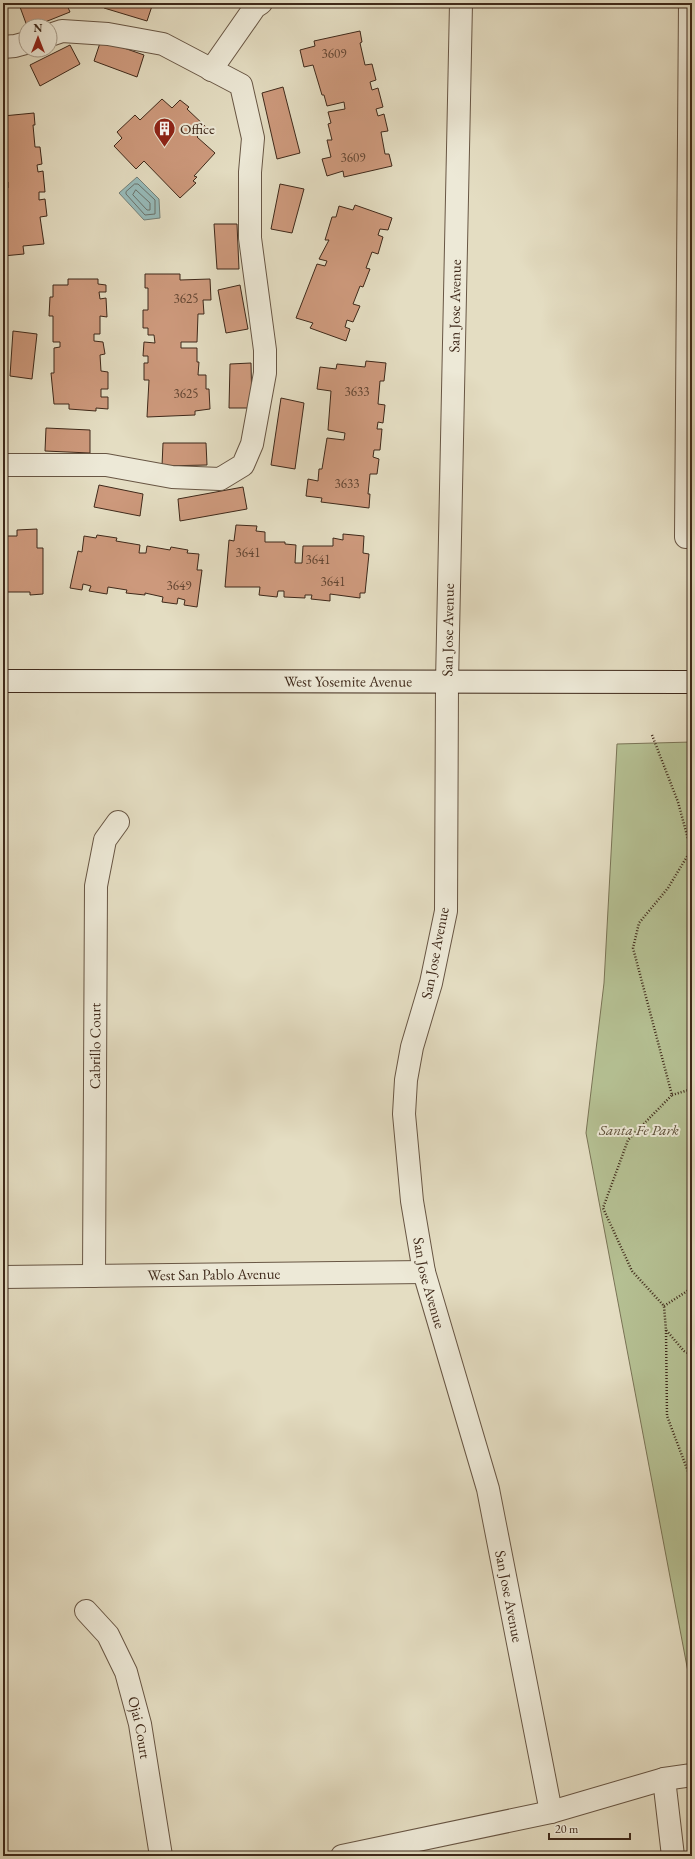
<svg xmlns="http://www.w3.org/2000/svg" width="695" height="1859" font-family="'EB Garamond',serif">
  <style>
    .green { fill: #b5c093; stroke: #7a7456 }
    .water { fill: #97bbba; stroke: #74817a }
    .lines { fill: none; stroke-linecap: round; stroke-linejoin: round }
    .shore { stroke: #6b726a; stroke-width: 1 }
    .building { fill: #cd997c; stroke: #3f291a }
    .minor-casing { stroke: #685644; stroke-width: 24 }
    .secondary-casing { stroke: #3f291a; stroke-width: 24 }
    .path { stroke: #3f291a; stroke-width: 2.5; stroke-dasharray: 1 2; stroke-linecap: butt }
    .minor { stroke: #ede9d7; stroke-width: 22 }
    .secondary { stroke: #ede9d7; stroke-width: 22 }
    .labels { text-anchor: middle; stroke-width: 4; stroke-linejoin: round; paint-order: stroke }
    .number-label { font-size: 13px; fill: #624532 }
    .poi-label { font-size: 15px; fill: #3f291a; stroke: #ede9d7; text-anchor: start }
    .street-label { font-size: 15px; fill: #3f291a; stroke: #ede9d7 }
    .park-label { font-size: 15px; font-style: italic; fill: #5c4f38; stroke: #ede9d7 }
  </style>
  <rect width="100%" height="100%" fill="#e4ddc2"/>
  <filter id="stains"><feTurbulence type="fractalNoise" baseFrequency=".005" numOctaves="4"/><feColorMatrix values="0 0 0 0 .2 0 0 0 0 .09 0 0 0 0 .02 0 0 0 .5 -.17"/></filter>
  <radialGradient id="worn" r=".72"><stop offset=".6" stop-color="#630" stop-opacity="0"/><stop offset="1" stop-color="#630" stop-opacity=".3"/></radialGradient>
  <path class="green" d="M692 742V1693L586 1133 604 983 617 744Z"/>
  <path class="water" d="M137 177 159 199 160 218 144 220 119 193Z"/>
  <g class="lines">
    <path class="shore" d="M135 184H138L155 200V214L145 215 126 194V192Z
      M136 190 150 203V210H147L133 195Z"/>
  </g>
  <path class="building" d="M31 3H66L70 12 35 26H27L20 7Z
    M105 3H153L147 21 104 8Z
    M211 3H224L223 6Z
    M360 31 362 42 360 43 365 65 372 64 376 80 370 82 372 90 378 88 383 107 376 109 378 116 384 114 388 131 381 132 385 154H389L392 166 344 177 343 171 327 176 322 159 331 157 327 140H332L328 124 331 123 328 112 345 109 344 102 327 106 324 95H322L313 65 304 67 300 50 315 46 314 41Z
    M101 40 144 55 137 77 94 61Z
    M70 45 80 64 40 86 30 65Z
    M283 87 300 153 277 159 262 93Z
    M162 99 172 108 180 100 189 107 187 109 206 127 197 137 215 153 194 176 197 177 193 181 196 183 180 198 144 161 136 169 114 146 122 138 117 132 135 115 140 120Z
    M34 113 35 125H33L35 147H40L42 164 37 165 38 172 43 171 45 192H39V200L45 199 47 216 40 217 44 244 23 246 24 254 3 256V189L8 188V182H3V116Z
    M280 184 304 189 292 233 271 229Z
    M355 205 392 218 388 230 380 229 378 235 383 237 378 254 372 252 366 268 370 269 363 287 360 286 353 304 360 306 353 322 347 320 345 327 350 329 346 341 310 328 313 323 296 318 317 264 325 266 327 261 319 259 329 240H325L332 217H336L339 206 353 210Z
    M214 224H237L239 269H217Z
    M145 274H180V280L210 279 211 300H203L204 314H198L197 342H181V348H197V362H199L198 375H206V389H209L210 409 195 411V415L147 417 149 380H144V363H148V356H143L144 342 155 343 154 335H148V328H143V310H148V288H145Z
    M68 279H98V284L106 285V292H99L100 299 106 298 107 317 100 316V334H94V341L103 342 105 354 100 355 101 371 108 372V389H101V397H108V409L96 408V411L69 409V404H54L51 373H54V348L60 347V342H53V316H49L50 297H53V285H68Z
    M240 285 248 329 226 333 218 290Z
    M13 331 37 334 32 379 10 376Z
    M366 361 386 363 384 381H380L378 404 385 405 383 423 378 422 377 429H382L380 450H374L373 457 379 459 377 474H370L368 494H370L369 508 321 502 322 498 306 496 308 479 318 481 319 469H322L327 438 344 440 345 433 328 430 331 391 317 389 320 367 336 369 337 364 365 367Z
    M251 363 252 408H229L230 364Z
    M281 398 304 403 295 469 271 465Z
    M46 428 90 430V453L45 451Z
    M163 443H206L207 465 162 466Z
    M99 485 143 494 140 516 94 507Z
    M243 487 247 509 180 521 178 499Z
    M236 525 257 526 256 531 265 532V542H285V544L296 545 295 563H302L303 546H333V538L343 540V534L364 536 363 553 369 554 365 593H360V598L330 594V601L311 599 312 595H305V598L284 597V591H278L277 597 259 595 260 587H225L229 540 234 541Z
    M37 529V548H43V594L30 595V592H7V598H3V536H17V530Z
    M97 535 117 538 116 541 140 545 139 553H146L147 546 170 550 171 547 188 550 187 553 199 554 197 570H202L197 607 184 605 185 600 178 598 177 604 162 602 163 597 145 593V595L126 593 127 590 108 587 107 594 89 591 91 586 83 584 82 590 70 588 78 551 82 552 84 536 96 538Z"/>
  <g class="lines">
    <defs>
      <g id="minor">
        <path id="s1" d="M461 3 447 683 446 911 431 983 412 1047 406 1080 404 1114 412 1201 424 1272 488 1489 551 1812"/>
        <path d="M3 47 15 46 26 43"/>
        <path d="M211 70 255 7 261 3"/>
        <path d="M3 465H106L172 477 220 479 243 465 252 444 265 373V350L250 238V172L253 138 241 85 163 44 108 34 62 31 50 35"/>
        <path d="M686 537 690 3"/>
        <path id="s2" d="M94 1276 96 886 105 840 118 822"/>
        <path id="s3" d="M3 1277 424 1272"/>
        <path id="s4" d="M86 1611 108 1635 126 1672 140 1724 161 1856"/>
        <path d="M664 1779 673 1856"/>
        <path d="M342 1856 551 1812 664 1779 692 1775"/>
      </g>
      <g id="secondary">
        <path id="s5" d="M3 681 692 682"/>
      </g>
    </defs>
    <use href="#minor" class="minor-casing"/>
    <use href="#secondary" class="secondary-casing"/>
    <path class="path" d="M652 735 678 802 691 850 668 888 639 923 633 948 672 1095 628 1140 603 1208 632 1271 664 1306 666 1330 684 1351 692 1355
      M672 1095 692 1089
      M664 1306 692 1288
      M666 1330 667 1416 692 1482"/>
    <use href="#minor" class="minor"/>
    <use href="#secondary" class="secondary"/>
  </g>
  <defs>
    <symbol id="building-pin" viewBox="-11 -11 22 30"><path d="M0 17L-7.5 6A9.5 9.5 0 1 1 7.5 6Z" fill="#8f2418" stroke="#ede9d7"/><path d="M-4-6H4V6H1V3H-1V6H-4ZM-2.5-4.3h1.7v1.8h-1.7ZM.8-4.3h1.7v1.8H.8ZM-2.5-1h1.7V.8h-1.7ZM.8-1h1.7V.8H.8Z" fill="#fff"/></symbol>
  </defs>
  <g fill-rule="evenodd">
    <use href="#building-pin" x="152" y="116" width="25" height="34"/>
  </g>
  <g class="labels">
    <g class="number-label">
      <text x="334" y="58">3609</text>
      <text x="353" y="162">3609</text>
      <text x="186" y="303">3625</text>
      <text x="357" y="396">3633</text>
      <text x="186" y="398">3625</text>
      <text x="347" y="488">3633</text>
      <text x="248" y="557">3641</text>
      <text x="318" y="564">3641</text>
      <text x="333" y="586">3641</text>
      <text x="179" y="590">3649</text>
    </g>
    <g class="poi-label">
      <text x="180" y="134">Office</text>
    </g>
    <g class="street-label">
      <text transform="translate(455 306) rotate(-89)" y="5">San Jose Avenue</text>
      <text transform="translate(448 630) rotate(-89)" y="5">San Jose Avenue</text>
      <text dy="5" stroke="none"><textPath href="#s5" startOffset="345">West Yosemite Avenue</textPath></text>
      <text transform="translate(435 953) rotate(-79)" y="5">San Jose Avenue</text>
      <text dy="5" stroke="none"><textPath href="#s2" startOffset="230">Cabrillo Court</textPath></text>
      <text dy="5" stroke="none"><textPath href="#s3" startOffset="211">West San Pablo Avenue</textPath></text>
      <text dy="5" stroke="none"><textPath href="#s1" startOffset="1287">San Jose Avenue</textPath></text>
      <text dy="5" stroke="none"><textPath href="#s1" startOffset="1611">San Jose Avenue</textPath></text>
      <text dy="5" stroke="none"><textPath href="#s4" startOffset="131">Ojai Court</textPath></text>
    </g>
    <g class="park-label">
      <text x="639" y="1135">Santa Fe Park</text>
    </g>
  </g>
  <rect width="695" height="1859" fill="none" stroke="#e4ddc2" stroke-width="16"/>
  <rect x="4" y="4" width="687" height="1851" fill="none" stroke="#3f291a" stroke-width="2"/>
  <rect x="8" y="8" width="679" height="1843" fill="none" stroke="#3f291a"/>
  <g transform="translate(38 38)"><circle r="19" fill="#ede9d7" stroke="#a79c8b"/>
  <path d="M0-3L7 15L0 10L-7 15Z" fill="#8f2418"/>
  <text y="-6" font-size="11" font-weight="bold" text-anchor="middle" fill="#3f291a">N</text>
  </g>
  <path d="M549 1833v6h81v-6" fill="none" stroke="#3f291a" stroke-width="2"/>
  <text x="555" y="1833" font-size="12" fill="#3f291a" stroke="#ede9d7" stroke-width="3" paint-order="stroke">20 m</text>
  <rect width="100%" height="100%" filter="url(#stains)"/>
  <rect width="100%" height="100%" fill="url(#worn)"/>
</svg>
